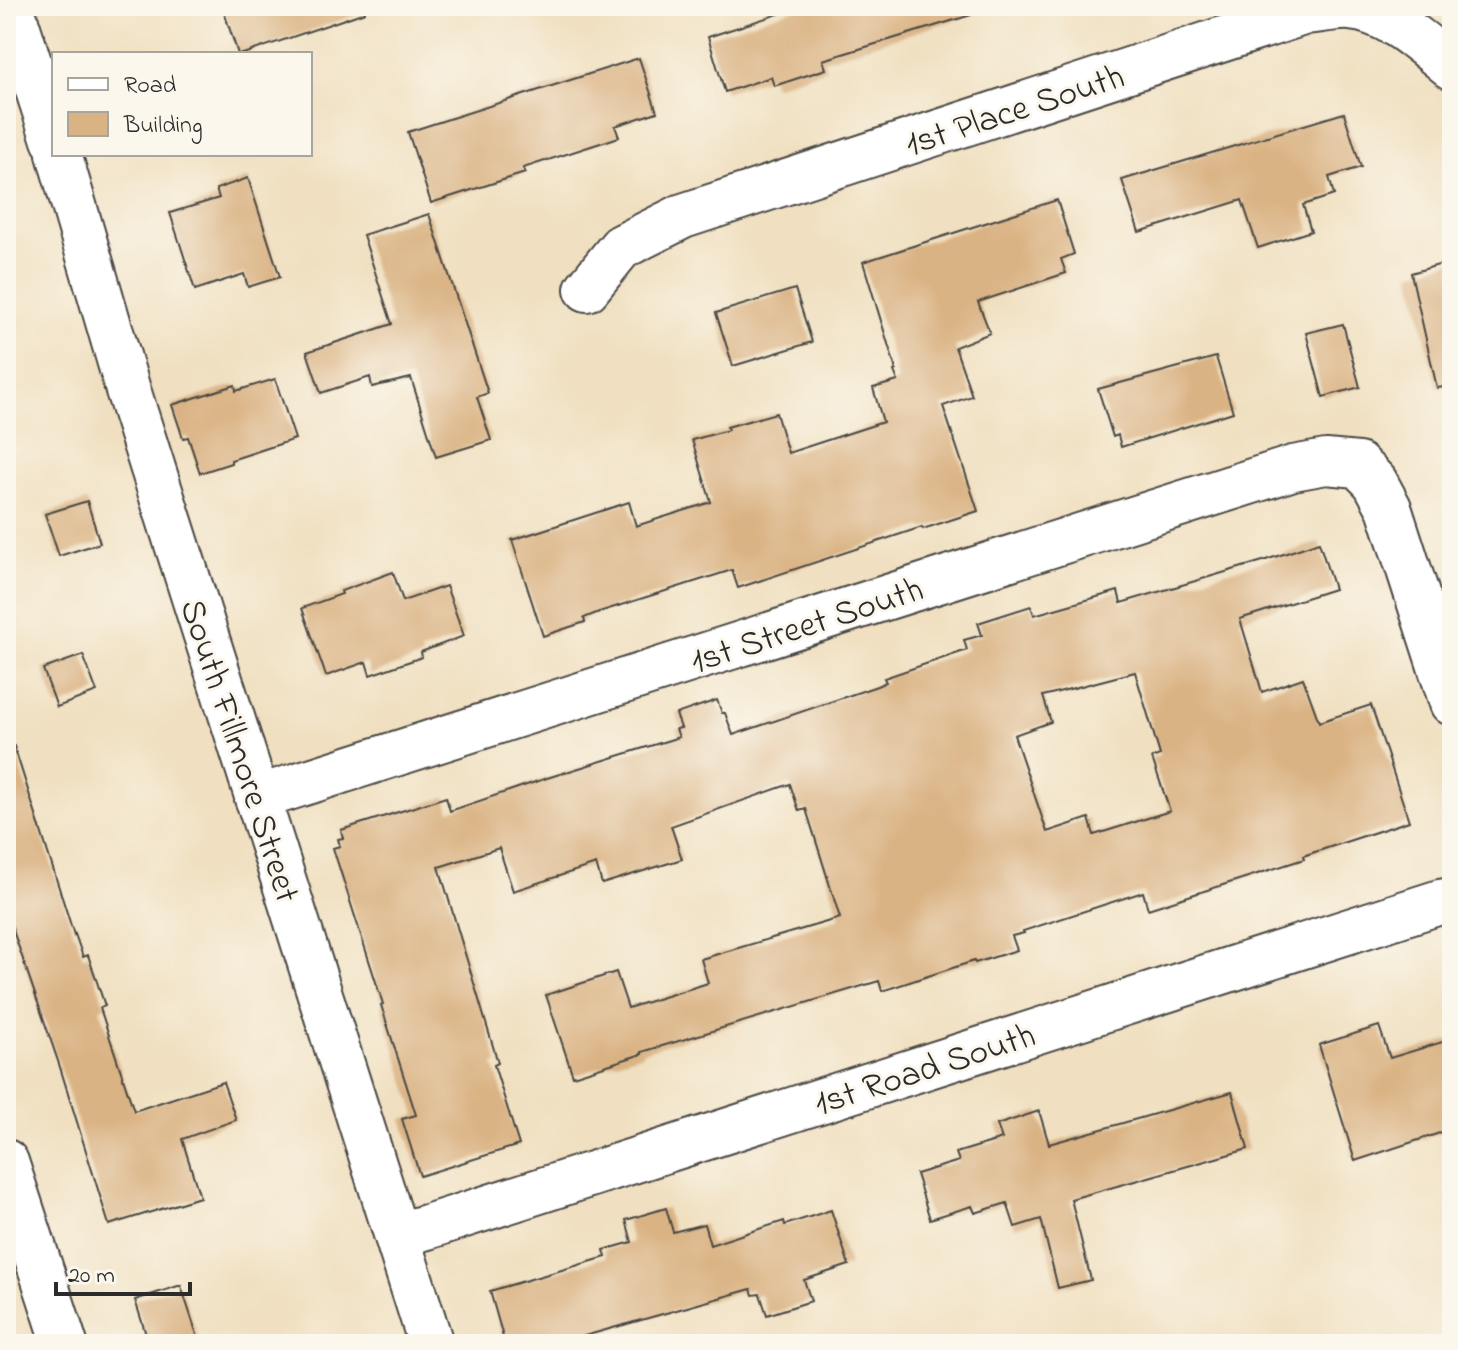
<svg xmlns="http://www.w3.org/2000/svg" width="1458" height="1350" font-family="'Indie Flower',sans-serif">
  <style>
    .building { fill: #dab384; fill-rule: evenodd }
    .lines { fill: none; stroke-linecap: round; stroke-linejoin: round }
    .street-casing { stroke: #494642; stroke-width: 48 }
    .secondary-casing { stroke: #494642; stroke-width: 48 }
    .street { stroke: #fff; stroke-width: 44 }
    .secondary { stroke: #fff; stroke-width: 44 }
    .labels { text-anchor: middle; stroke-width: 6; stroke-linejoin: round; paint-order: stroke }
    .street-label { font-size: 36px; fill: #2b2b2b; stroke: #fbf7ec }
  </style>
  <rect width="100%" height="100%" fill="#fbf7ec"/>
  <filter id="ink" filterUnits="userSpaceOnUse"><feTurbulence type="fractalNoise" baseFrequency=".0125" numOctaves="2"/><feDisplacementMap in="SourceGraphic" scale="16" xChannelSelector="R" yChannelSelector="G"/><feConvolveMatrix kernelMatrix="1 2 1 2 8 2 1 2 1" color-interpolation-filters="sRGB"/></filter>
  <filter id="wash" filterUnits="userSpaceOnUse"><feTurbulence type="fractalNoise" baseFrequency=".006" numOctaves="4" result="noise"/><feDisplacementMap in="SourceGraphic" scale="32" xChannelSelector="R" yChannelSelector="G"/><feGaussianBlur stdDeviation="1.8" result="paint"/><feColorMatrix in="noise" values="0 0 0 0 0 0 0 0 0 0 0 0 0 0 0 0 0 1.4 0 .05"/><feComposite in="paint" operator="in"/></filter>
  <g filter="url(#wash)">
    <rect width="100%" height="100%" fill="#f0e0c1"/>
    <g id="blocks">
      <path class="building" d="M222 6H364L365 12 243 54H238Z
        M803 6H969L971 15 823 60 826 69 774 86 771 77 725 92 708 37Z
        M639 58 657 112 615 126 619 137 523 168 525 173 431 203 408 132Z
        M1344 113 1361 167 1329 177 1334 195 1303 205 1311 231 1258 248 1242 200 1139 232 1122 180Z
        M248 178 280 277 248 287 244 274 195 290 170 213 219 198 216 189Z
        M1057 200 1074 254 1061 259 1066 273 978 302 990 333 955 347 972 396 943 406 978 511 923 529 922 527 738 588 732 570 599 612 584 618 585 622 543 636 512 540 629 502 636 526 711 502 692 440 728 430 727 427 776 413 788 453 883 422 873 388 898 381 894 371 896 370 863 262Z
        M429 214 488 393 477 397 491 440 436 457 411 378 372 387 370 377 321 393 307 352 392 324 363 235Z
        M1452 261V386L1437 388 1411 273Z
        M795 289 812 342 733 366 716 313Z
        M1343 324 1360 387 1323 397 1306 333Z
        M1216 357 1233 412 1121 447 1118 435 1113 437 1098 389Z
        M275 379 295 439 231 460V463L200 473 188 437 183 438 172 405 235 385 236 391Z
        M87 501 100 543 59 556 45 514Z
        M1319 542 1334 589 1240 619 1262 692 1303 678 1319 722 1371 705 1409 821 1303 856 1304 859 1148 909 1143 892 1023 931 1024 933 1012 936 1017 950 975 963 974 961 882 991 879 981 642 1052V1054L573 1076 546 995 616 972 628 1008 708 983 701 959 840 918 806 809 799 811 790 784 671 826 682 859 602 884 596 864 513 891 499 848 439 867 498 1063 494 1065 519 1145 420 1176 402 1119 416 1115 381 1005 383 1004 333 848 340 846 338 839 343 838 341 830 446 797 450 811 547 778 679 737 676 729 681 728 676 714 717 700 722 713H725L733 735 877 686 886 682 884 678 967 650 964 640 982 635 978 623 1031 606 1034 615 1118 591 1121 603 1263 561ZM1135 672 1160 755 1152 758 1170 811 1094 835 1089 818 1047 832 1014 735 1051 722 1043 696Z
        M393 572 403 601 446 586 464 636 421 652 422 657 370 675 366 662 326 676 302 608 342 594 341 591Z
        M83 655 97 692 57 707 43 669Z
        M14 746 74 935 75 934 83 957 88 955 105 1006 100 1008 134 1111 223 1082 236 1120 182 1139 200 1197 109 1225 59 1064 6 910V747Z
        M1379 1026 1390 1058 1452 1039V1129L1355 1161 1319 1045Z
        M1232 1092 1248 1149 1071 1199 1091 1280 1058 1288 1041 1219 1015 1227 1007 1203 975 1213 972 1206 930 1219 916 1174 959 1161 956 1153 1002 1139 997 1125 1039 1111 1049 1144Z
        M666 1208 673 1232 704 1224 710 1245 784 1221 785 1225 831 1210 849 1265 804 1280 811 1301 767 1315 760 1294 753 1295 751 1289 581 1337 583 1344H505L490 1291 606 1257 604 1250 632 1242 626 1220Z
        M178 1286H181L200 1344H149L135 1300Z"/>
    </g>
  </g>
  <g filter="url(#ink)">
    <use href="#blocks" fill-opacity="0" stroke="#494642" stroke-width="2"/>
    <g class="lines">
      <defs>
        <path id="street" d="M587 289 621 247 683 216 1306 12C1320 11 1336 7 1350 8 1389 11 1423 44 1452 67
          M257 798 1293 468 1326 462 1358 465 1375 482 1389 508 1452 703
          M6 1162 65 1344
          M397 1235 427 1227 1440 902 1452 900"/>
        <path id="secondary" d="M11 6 54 140
          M59 154 128 390 431 1344"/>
      </defs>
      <use href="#street" class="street-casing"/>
      <use href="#secondary" class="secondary-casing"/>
      <use href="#street" class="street"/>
      <use href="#secondary" class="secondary"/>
    </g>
  </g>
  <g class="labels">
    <g class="street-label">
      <text transform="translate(1014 108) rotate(-18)" y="13">1st Place South</text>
      <text transform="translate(806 623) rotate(-18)" y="13">1st Street South</text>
      <text transform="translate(242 750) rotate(72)" y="13">South Fillmore Street</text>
      <text transform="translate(924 1067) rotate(-18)" y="13">1st Road South</text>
    </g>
  </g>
  <rect width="1458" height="1350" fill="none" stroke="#fbf7ec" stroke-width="32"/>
  <rect x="52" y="52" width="260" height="104" fill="#fbf7ec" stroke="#a8a59f" stroke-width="2"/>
  <rect x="68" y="78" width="40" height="12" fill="#ffffff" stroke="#a8a59f" stroke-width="2"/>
  <text x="124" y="92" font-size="24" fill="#2b2b2b">Road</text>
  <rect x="68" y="112" width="40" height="24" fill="#dab384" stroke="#a8a59f" stroke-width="2"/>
  <text x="124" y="132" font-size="24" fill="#2b2b2b">Building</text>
  <path d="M56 1282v12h134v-12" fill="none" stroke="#2b2b2b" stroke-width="4"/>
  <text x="68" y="1282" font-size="24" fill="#2b2b2b" stroke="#fbf7ec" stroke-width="6" paint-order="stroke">20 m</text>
</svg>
